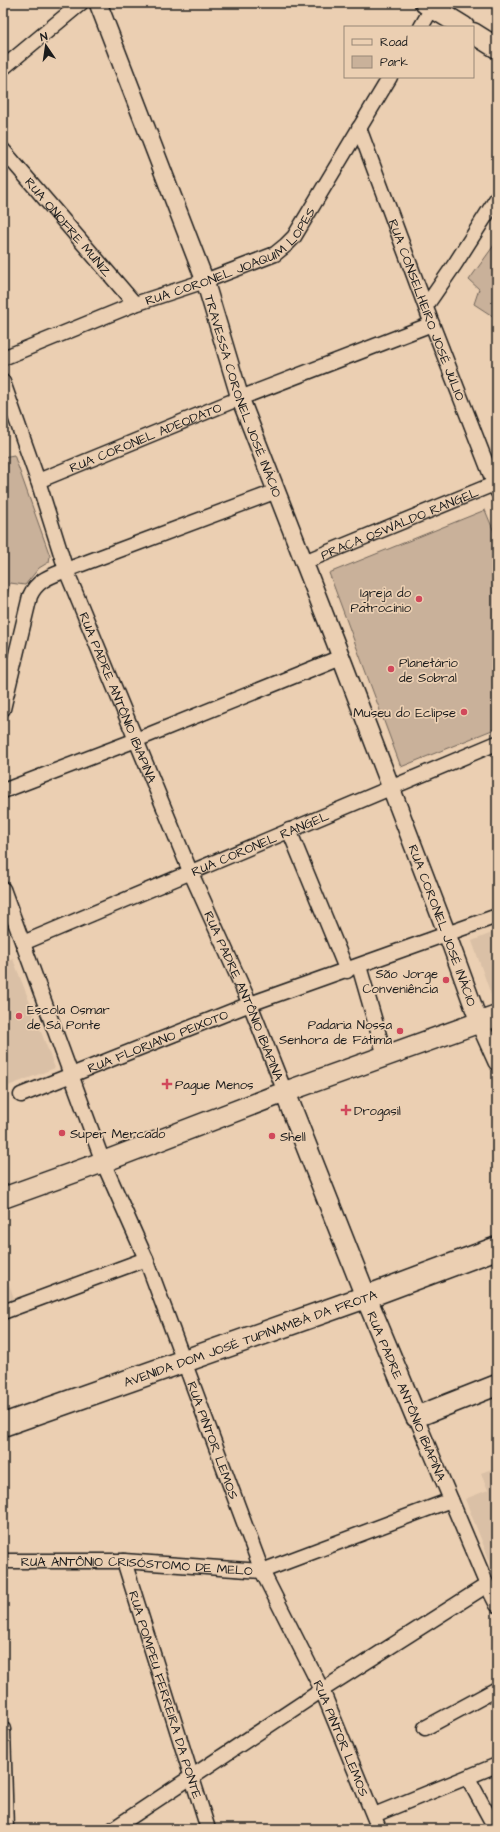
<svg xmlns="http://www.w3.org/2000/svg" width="500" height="1832" font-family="'Architects Daughter',sans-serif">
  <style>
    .built { fill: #dac0a6 }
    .green { fill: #c9b19a; stroke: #72665b }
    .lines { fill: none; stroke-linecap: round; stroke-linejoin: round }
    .minor-casing { stroke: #1c1c1c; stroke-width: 17 }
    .tertiary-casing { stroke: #1c1c1c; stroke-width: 20 }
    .secondary-casing { stroke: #1c1c1c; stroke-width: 23 }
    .primary-casing { stroke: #1c1c1c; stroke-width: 25 }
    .minor { stroke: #ebcfb2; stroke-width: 14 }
    .tertiary { stroke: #ebcfb2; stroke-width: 17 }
    .secondary { stroke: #ebcfb2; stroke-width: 20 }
    .primary { stroke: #ebcfb2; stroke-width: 22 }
    .poi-dot { fill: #d1495b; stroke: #ebcfb2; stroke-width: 1.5 }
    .labels { text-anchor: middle; stroke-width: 3.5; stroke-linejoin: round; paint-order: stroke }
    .street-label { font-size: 13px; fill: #1c1c1c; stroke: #ebcfb2 }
    .poi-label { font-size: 13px; fill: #1c1c1c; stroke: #ebcfb2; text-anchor: start }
  </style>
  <rect width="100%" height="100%" fill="#ebcfb2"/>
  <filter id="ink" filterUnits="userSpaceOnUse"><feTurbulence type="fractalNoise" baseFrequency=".025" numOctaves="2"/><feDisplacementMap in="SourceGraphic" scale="8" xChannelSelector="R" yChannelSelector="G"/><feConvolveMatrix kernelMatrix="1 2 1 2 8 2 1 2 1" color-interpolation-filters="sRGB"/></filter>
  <g filter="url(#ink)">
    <path class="built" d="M497 931V1006H495L472 941Z
      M13 959 55 1068 3 1088V963Z
      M3 1268 17 1306 3 1311Z
      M497 1467V1579L465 1499 488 1490 481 1473Z"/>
    <path class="green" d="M497 241V319L474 304 479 289 469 280Z
      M14 455 50 556 49 562 39 568 25 585 10 583 3 612V457Z
      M485 510 497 539V728L401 767 329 573Z"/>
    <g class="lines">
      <defs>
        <g id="minor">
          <path d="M421 27 435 3"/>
          <path d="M3 68 81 3"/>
          <path id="s1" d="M359 128 432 324 497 491"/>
          <path id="s2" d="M3 150 135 304"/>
          <path d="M426 306 455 264 497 198"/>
          <path id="s3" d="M3 358 135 304 205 281 275 254 286 245 294 237 390 77"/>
          <path id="s4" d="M3 382 38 481 66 570 190 871 250 1004 285 1092"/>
          <path id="s5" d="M38 481 240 398 432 324"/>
          <path id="s6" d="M304 562 494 484"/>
          <path d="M3 709 30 596C37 580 51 576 66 570L277 491"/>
          <path d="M3 791 136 740 341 657"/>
          <path d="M289 830 347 971"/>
          <path id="s7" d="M3 889 103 1162 146 1259 262 1571 322 1690 379 1829"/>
          <path id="s8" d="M23 943 497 743"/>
          <path d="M359 966 385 1056"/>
          <path id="s9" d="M21 1095 250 1004 497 916"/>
          <path d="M3 1312 146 1259"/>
          <path d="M416 1417 487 1585 497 1605"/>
          <path id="s10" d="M3 1561H124L262 1571 451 1500"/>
          <path id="s11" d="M124 1561 208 1829"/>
          <path d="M425 1728 497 1689"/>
          <path d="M3 1729 6 1829"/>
          <path d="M468 1778 493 1824 497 1827"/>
          <path d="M374 1815 497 1765"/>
          <path d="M113 1829 322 1690 487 1585"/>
        </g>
        <g id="tertiary">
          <path id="s12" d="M98 3 205 281 240 398 341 657 447 934 479 1022 497 1062"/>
        </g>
        <path id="secondary" d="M425 3 464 27
          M473 33 497 48
          M285 1092 366 1297 416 1417 497 1385
          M3 1198 103 1162 285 1092 497 1016"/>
        <g id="primary">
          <path id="s13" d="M3 1425 366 1297 497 1248"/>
        </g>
      </defs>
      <use href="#minor" class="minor-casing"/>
      <use href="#tertiary" class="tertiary-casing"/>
      <use href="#secondary" class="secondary-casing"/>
      <use href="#primary" class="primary-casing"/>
      <use href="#minor" class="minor"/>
      <use href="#tertiary" class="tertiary"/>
      <use href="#secondary" class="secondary"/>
      <use href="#primary" class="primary"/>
    </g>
  </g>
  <g class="poi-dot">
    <circle cx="419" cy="599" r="4"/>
    <circle cx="391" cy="669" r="4"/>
    <circle cx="464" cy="712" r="4"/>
    <circle cx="446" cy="980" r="4"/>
    <circle cx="19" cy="1016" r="4"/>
    <circle cx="400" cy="1031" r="4"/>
    <path d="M165 1078h4v4h4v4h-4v4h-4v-4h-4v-4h4z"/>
    <path d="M344 1104h4v4h4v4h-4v4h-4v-4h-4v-4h4z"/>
    <circle cx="62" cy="1133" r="4"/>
    <circle cx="272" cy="1136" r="4"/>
  </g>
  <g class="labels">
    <g class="street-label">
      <text dy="5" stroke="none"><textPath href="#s2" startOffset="101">RUA ONOFRE MUNIZ</textPath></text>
      <text dy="5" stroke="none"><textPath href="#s3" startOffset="252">RUA CORONEL JOAQUIM LOPES</textPath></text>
      <text dy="5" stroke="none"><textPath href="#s1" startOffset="194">RUA CONSELHEIRO JOSÉ JÚLIO</textPath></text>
      <text dy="5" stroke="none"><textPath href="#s12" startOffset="419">TRAVESSA CORONEL JOSÉ INÁCIO</textPath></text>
      <text dy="5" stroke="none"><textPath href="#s5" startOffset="116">RUA CORONEL ADEODATO</textPath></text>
      <text dy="5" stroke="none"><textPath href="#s6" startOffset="103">PRAÇA OSWALDO RANGEL</textPath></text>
      <text dy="5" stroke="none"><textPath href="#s4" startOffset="336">RUA PADRE ANTÔNIO IBIAPINA</textPath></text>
      <text dy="5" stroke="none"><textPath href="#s8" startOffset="257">RUA CORONEL RANGEL</textPath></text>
      <text dy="5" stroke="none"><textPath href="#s12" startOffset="985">RUA CORONEL JOSÉ INÁCIO</textPath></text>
      <text dy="5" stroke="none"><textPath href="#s4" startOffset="660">RUA PADRE ANTÔNIO IBIAPINA</textPath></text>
      <text dy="5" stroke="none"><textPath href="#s9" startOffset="147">RUA FLORIANO PEIXOTO</textPath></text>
      <text dy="5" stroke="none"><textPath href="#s13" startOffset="262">AVENIDA DOM JOSÉ TUPINAMBÁ DA FROTA</textPath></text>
      <text transform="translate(407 1396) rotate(67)" y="5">RUA PADRE ANTÔNIO IBIAPINA</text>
      <text dy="5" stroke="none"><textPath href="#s7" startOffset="590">RUA PINTOR LEMOS</textPath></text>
      <text dy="5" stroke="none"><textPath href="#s10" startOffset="134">RUA ANTÔNIO CRISÓSTOMO DE MELO</textPath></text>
      <text dy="5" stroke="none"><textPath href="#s11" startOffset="140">RUA POMPEU FERREIRA DA PONTE</textPath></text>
      <text dy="5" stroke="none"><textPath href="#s7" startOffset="915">RUA PINTOR LEMOS</textPath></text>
    </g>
    <g class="poi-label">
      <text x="411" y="597" text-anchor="end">Igreja do<tspan x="411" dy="15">Patrocínio</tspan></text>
      <text x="399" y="667">Planetário<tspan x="399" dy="15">de Sobral</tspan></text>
      <text x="456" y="717" text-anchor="end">Museu do Eclipse</text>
      <text x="438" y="978" text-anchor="end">São Jorge<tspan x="438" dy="15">Conveniência</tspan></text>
      <text x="27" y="1014">Escola Osmar<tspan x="27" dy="15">de Sá Ponte</tspan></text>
      <text x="392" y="1029" text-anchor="end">Padaria Nossa<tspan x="392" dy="15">Senhora de Fátima</tspan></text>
      <text x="175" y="1089">Pague Menos</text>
      <text x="354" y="1115">Drogasil</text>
      <text x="70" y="1138">Super Mercado</text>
      <text x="280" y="1141">Shell</text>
    </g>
  </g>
  <rect width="500" height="1832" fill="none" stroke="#ebcfb2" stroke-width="16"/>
  <rect x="8" y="8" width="484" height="1816" fill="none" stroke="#1c1c1c" stroke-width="1.5" filter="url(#ink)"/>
  <rect x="344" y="26" width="130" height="52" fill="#ebcfb2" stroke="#988776"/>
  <rect x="352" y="39" width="20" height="6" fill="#ebcfb2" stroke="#988776"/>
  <text x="380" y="46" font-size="12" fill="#1c1c1c">Road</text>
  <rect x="352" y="56" width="20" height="12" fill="#c9b19a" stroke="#988776"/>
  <text x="380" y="66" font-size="12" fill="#1c1c1c">Park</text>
  <g transform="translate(46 46) rotate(347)" stroke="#ebcfb2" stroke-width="3" paint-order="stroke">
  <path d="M0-3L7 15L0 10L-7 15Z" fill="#1c1c1c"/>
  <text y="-6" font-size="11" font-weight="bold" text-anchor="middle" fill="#1c1c1c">N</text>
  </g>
</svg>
